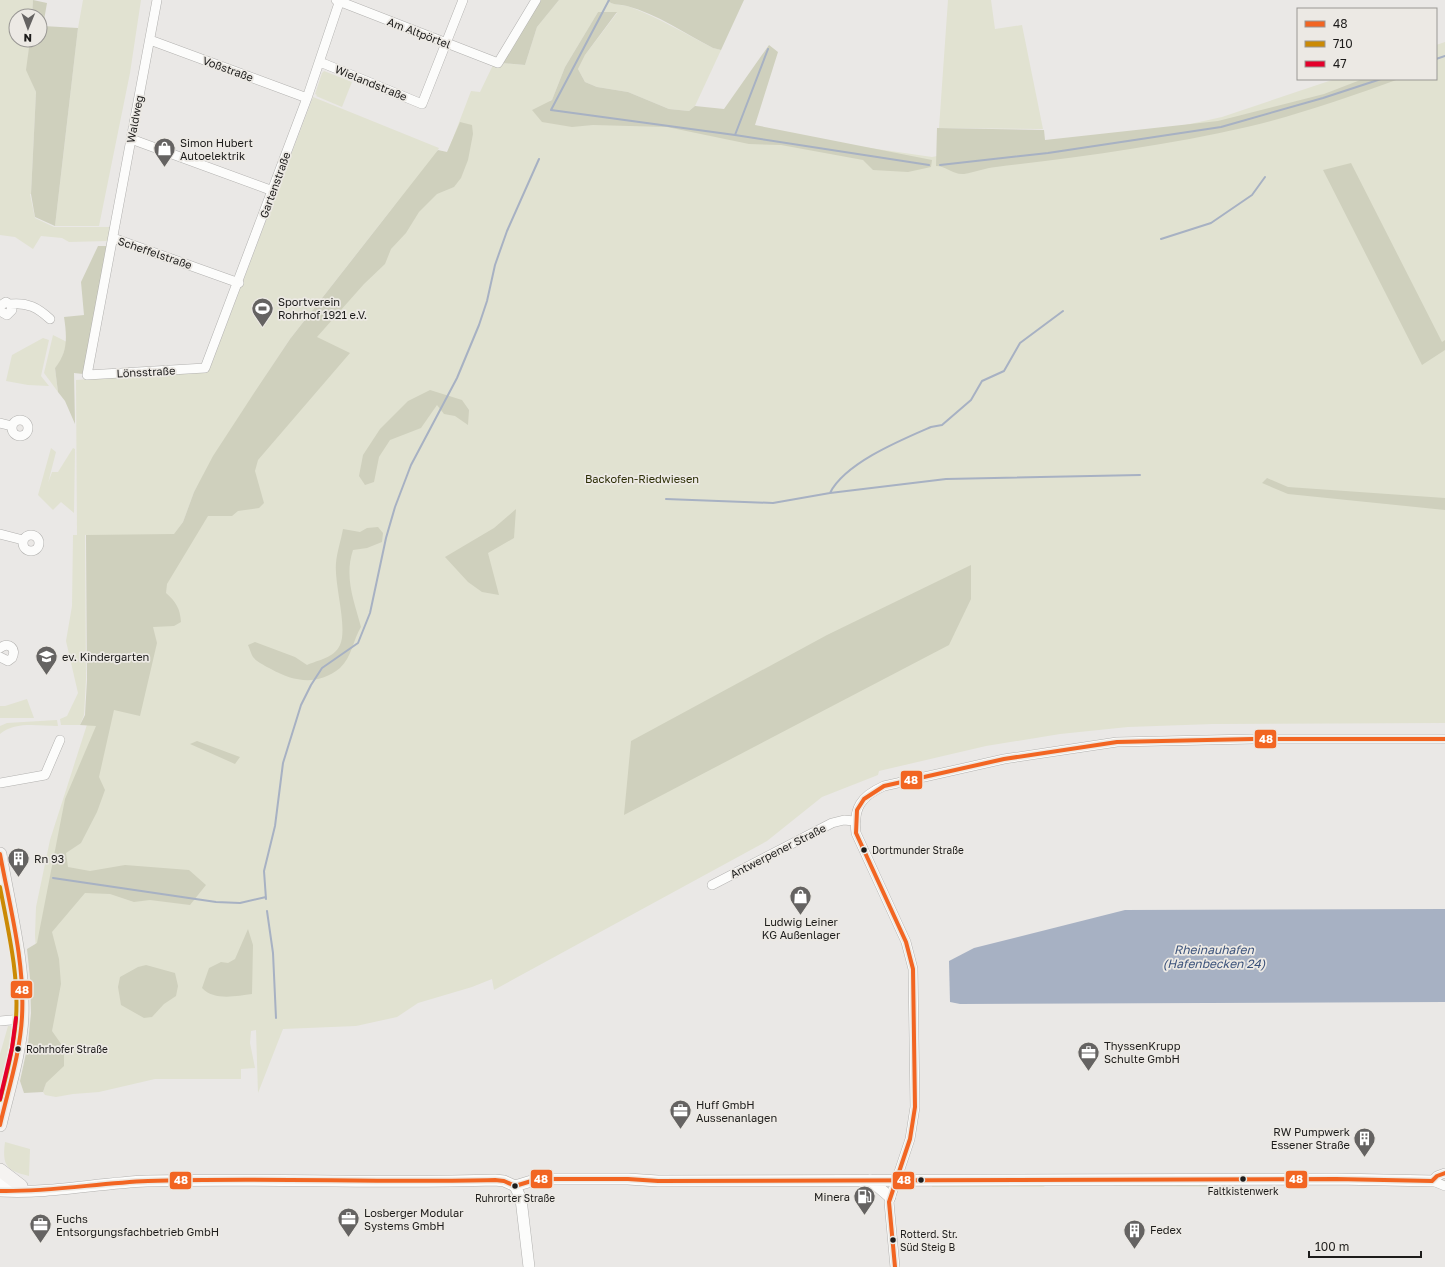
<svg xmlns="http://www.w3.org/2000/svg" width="1445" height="1267" font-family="'Golos Text',sans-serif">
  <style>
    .green { fill: #e1e2d1; fill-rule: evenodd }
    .forest { fill: #cfd0bd }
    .water { fill: #a7b1c3 }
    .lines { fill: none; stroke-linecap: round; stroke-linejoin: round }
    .stream { stroke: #a7b1c3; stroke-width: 2 }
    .minor-casing { stroke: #b2b1af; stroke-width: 10 }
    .tertiary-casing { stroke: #b2b1af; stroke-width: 12 }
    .secondary-casing { stroke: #b2b1af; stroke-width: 14 }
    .minor { stroke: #fcfcfb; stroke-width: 9 }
    .tertiary { stroke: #fcfcfb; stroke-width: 11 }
    .secondary { stroke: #f5f3f1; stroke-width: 13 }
    .bus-1-casing { stroke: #ece9e4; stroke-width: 7 }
    .bus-2-casing { stroke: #ece9e4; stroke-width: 7 }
    .bus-3-casing { stroke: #ece9e4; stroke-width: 7 }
    .bus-1 { stroke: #f26522; stroke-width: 4 }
    .bus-2 { stroke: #cb8a05; stroke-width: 4 }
    .bus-3 { stroke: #e4002b; stroke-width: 4 }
    .bus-dot { fill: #1d1c1b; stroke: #ece9e4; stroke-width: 1.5 }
    .labels { text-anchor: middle; stroke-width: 3.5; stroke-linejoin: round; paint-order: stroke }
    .bus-label { font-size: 10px; fill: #1d1c1b; stroke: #ece9e4; text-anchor: start }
    .street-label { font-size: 11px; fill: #1d1c1b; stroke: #ece9e4 }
    .poi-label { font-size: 11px; fill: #1d1c1b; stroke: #ece9e4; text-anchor: start }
    .park-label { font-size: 11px; fill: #2c2e05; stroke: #ece9e4 }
    .water-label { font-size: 12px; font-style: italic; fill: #3c537b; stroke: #ece9e4 }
    .line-badge { stroke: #ece9e4; stroke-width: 1.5 }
    .badge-label { font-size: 11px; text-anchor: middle; font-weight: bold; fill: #fff }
  </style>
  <rect width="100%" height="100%" fill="#eae8e6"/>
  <path class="green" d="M0 0H33L32 16H16V40H30L27 70 36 92 31 194H20H30L35 218 54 227H112L108 241 69 242 62 238 41 236 33 249 15 237 0 235Z
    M83 0H141L130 73 99 226H55L78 28Z
    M559 0H607C613 6 622 4 630 7 659 18 686 34 713 48L721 50 695 106 689 111 669 109 628 92 597 87 585 82 578 69 585 55 617 13 598 12 565 67 552 100 549 101 932 157 953 153 1181 126 1222 117 1335 79H1436V45L1445 42V723L1213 724 1128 727 1060 734 986 746 879 771 878 775 822 797 767 841 494 990 492 979 472 987 418 1003 397 1017 356 1026 283 1029 258 1093 256 1030 251 1031 250 1043 255 1068 241 1069V1079H155L99 1092 73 1094 56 1097 45 1095 43 1092 45 1086 35 935 36 907 50 840 116 634 182 527 245 407 194 492 183 522 174 535H84H85L86 679 84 715 80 725H61L60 719 67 716 78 693 66 641 72 606 73 535H77L76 380 196 371 210 368 313 97 439 148 436 153 447 154 471 91 480 92 493 65 502 63 525 65 537 27ZM398 201 265 377 290 339Z
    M948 0H991L995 29 1022 25 1043 129 939 128Z
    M324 71 352 82 342 107 316 96 317 95 315 94 322 73Z
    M53 335 67 342 61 361 55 368 58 392 44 373Z
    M43 338 49 340 41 376 49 386 28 385 6 381 12 355Z
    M51 448 56 452 48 483 52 472H58L73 448 75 449 74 513 61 502 53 510 38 495Z
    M27 699 34 718H0V706H5Z
    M57 720 58 726C38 726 15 721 0 734V726L7 723Z
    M8 1026H11L13 1029 0 1088V1054Z
    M5 1142 30 1149 29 1176C6 1171 2 1165 5 1142Z
    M1213 1183V1187L1113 1186 1117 1184Z
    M932 1184 1042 1185 1045 1187H932Z"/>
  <path class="forest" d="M33 0 47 3 43 26 78 28 55 226 35 217 31 194 36 92 26 70 30 40H40V16H32Z
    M540 0H559L537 27 525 65 502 63Z
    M607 0H744L721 50 713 48C686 34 657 14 627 6 620 4 613 6 607 0Z
    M598 12H617L585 55 578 69 585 82 597 87 628 92 669 109 689 111 695 106 724 109 769 45 778 52 755 125 932 160 931 167 908 172 873 170 863 160 781 145 749 144 667 127 593 125 572 127 542 122 532 110 552 100 565 67Z
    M1363 79H1399C1349 97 1298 115 1247 127 1164 146 1080 157 996 167 985 168 975 172 964 174 953 175 946 166 936 166L937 128 1044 130 1045 140 1218 121 1324 94Z
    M460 122 472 125 473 134 468 160 461 178 454 187 437 194 419 212 406 233 391 249 385 264 364 284 317 337 350 353 258 460 255 471 264 503 259 508 238 511 232 516H208L167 584 166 593C176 602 180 608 181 622L174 626 153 627 157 643 140 716 114 710 99 777 105 790 97 812 81 843 66 853 68 867 90 871 125 865 189 870 206 885 190 905 150 900 134 902 110 894 85 893 52 932 59 959 61 984 52 1031 64 1048V1066L46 1083 43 1092 24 1093 20 1081 28 1044 31 1013 30 978 27 949 37 943 65 799 96 726 80 725 85 715 87 680 86 535 174 534 183 522 194 492 213 456 254 393 290 339 438 150 447 152Z
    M1351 163 1442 342 1445 340V350L1422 365 1323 170Z
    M98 246H107L83 374 74 373 75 424 65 401 58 392 55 368C68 352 67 337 64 317L84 315 81 282Z
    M430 390 462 400 469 410 468 425 455 416 444 414 437 405 421 428 390 440 379 457 374 482 365 485 359 476 363 455 380 429 408 401Z
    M1267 478 1288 487 1445 498V510L1288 494 1262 483Z
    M516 509 514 538 488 553 499 595 482 592 468 582 445 557 494 528Z
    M378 527 383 533 382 542 367 548 353 550C344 577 354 601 361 627 353 640 352 657 340 668 318 686 294 682 271 669 266 666 257 662 253 657 251 654 250 649 248 645L255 642 295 657 307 665C318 660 334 658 340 645 348 627 334 585 336 563 337 552 341 540 343 529L360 532 367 528Z
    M971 565V599L949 645 624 815 631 741 827 635Z
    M197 741 240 757 235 764 190 744Z
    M248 929 253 945 252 994C236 996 214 1001 202 988L209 968 221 962 228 963 235 959Z
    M146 965 175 973 178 986 176 996 164 1004 152 1017 144 1018 121 1005 118 987 120 977 138 967Z"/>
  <path class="water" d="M1445 909V1002L960 1004 950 1002 949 961 974 948 1125 910Z"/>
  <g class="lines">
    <path class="stream" d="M609 0 551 110 735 135
      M768 49 735 135 929 165
      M1436 59 1445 56
      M940 165 1048 153 1221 127 1323 98 1381 79
      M1161 239 1211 223 1252 195 1265 177
      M830 493C845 463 901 440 931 427L942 425 971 400 982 381 1004 371 1020 343 1063 311
      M666 499 773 503 830 493 946 479 1140 475
      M53 878 216 902 240 903 266 897
      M266 899 264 871 275 826 283 763 301 705 311 685 322 668 358 643 370 613 386 538 395 507 411 465 457 378 479 325 487 301 495 265 507 231 539 159
      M267 911 273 953 276 1018"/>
    <defs>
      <path id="minor" d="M157 0 87 375 205 368 307 98 340 0
        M336 0 498 63 536 0
        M150 40 307 98
        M320 62 422 104 463 0
        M131 139 273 191
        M113 238 239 283
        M10 304C28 302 38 308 50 319
        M0 306 6 302 11 305 12 310 7 315 0 311
        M12 428a8 8 0 1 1 16 0a8 8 0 1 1-16 0Z
        M0 423 12 426
        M0 534 23 540
        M23 543a8 8 0 1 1 16 0a8 8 0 1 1-16 0Z
        M0 648C9 641 17 649 12 658L8 661 0 657
        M0 783 45 775 60 740
        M712 885 832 823 844 820 854 821
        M0 1021 22 1019
        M1432 1181 1437 1176 1445 1173
        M1433 1181 1445 1186
        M895 1267 889 1202 910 1139 915 1107 913 969 906 942 856 833C853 808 861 796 884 786L1004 759 1117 742 1252 739H1445"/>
      <path id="tertiary" d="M870 1180 890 1197
        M0 1183 21 1186
        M515 1186 521 1199 529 1267
        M0 1191C49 1194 98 1183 147 1181 263 1178 379 1184 495 1180L504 1181 515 1186 538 1179H628L658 1181 1336 1179 1433 1181"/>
      <path id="secondary" d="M0 854C9 908 24 962 22 1017 20 1054 8 1090 0 1125
        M0 1170 21 1186"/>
    </defs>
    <use href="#minor" class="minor-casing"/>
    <use href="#tertiary" class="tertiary-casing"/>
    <use href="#secondary" class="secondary-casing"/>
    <use href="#minor" class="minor"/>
    <use href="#tertiary" class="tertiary"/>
    <use href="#secondary" class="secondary"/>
    <defs>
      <path id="bus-1" d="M0 854C10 908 25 962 22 1017 20 1054 8 1090 0 1125
        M0 1191C50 1192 98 1183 148 1181 263 1177 379 1183 495 1180L504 1181 515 1186 538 1179H628L658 1181 1336 1179 1432 1181 1437 1176 1445 1173
        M895 1267 889 1202 910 1139 915 1107 913 969 906 942 856 833 857 810 864 799 884 786 1004 759 1117 742 1252 739H1445"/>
      <path id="bus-2" d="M0 887C8 930 19 975 16 1018 14 1046 7 1073 0 1100"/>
      <path id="bus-3" d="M0 1099 12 1048 16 1018"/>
    </defs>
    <use href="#bus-1" class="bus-1-casing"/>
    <use href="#bus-2" class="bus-2-casing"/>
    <use href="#bus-3" class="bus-3-casing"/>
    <use href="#bus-1" class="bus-1"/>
    <use href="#bus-2" class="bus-2"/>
    <use href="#bus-3" class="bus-3"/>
  </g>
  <defs>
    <symbol id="shop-pin" viewBox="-11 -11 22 30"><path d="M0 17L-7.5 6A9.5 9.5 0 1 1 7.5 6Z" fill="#656362" stroke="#ece9e4"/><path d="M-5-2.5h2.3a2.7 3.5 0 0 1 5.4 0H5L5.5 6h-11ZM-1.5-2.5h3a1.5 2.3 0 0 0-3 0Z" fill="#fff"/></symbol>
    <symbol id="stadium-pin" viewBox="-11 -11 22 30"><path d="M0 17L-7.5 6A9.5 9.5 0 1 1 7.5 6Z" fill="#656362" stroke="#ece9e4"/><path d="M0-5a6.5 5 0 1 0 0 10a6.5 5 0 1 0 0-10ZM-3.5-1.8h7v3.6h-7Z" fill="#fff"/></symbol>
    <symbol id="school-pin" viewBox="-11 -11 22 30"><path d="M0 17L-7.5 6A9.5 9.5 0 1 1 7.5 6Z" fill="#656362" stroke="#ece9e4"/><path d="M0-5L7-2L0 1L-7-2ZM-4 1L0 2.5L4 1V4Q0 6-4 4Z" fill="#fff"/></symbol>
    <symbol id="building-pin" viewBox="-11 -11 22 30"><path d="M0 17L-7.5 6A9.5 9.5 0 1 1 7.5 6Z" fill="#656362" stroke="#ece9e4"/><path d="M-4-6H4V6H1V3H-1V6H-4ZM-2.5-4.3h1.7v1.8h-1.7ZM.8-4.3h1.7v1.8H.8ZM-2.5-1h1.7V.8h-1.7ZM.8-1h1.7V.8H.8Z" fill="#fff"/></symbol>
    <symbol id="office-pin" viewBox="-11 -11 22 30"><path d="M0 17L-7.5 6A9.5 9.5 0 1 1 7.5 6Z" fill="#656362" stroke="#ece9e4"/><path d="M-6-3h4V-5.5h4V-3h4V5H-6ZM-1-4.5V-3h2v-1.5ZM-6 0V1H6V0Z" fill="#fff"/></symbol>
    <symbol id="fuel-pin" viewBox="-11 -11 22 30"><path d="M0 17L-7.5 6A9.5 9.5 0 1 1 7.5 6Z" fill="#656362" stroke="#ece9e4"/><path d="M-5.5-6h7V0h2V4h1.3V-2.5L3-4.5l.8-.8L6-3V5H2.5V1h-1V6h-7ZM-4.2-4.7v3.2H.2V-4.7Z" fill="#fff"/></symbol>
  </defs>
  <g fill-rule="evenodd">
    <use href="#shop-pin" x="152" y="136" width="25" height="34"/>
    <use href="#stadium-pin" x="250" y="296" width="25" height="34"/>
    <use href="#school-pin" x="34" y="644" width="25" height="34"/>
    <use href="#building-pin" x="6" y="846" width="25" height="34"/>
    <use href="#shop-pin" x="788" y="884" width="25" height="34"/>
    <use href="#office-pin" x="1076" y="1040" width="25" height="34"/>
    <use href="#office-pin" x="668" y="1098" width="25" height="34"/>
    <use href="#building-pin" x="1352" y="1126" width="25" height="34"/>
    <use href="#fuel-pin" x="852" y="1184" width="25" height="34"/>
    <use href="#office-pin" x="336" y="1206" width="25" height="34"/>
    <use href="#office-pin" x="28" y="1212" width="25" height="34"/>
    <use href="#building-pin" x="1122" y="1218" width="25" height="34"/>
  </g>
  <g class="bus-dot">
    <circle cx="864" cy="850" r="3.5"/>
    <circle cx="18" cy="1049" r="3.5"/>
    <circle cx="1243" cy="1179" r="3.5"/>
    <circle cx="921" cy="1180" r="3.5"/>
    <circle cx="515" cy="1186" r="3.5"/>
    <circle cx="893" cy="1240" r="3.5"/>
  </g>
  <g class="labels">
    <g class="bus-label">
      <text x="872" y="854">Dortmunder Straße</text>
      <text x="26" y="1053">Rohrhofer Straße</text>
      <text x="1243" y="1195" text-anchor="middle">Faltkistenwerk</text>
      <text x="515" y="1202" text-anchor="middle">Ruhrorter Straße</text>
      <text x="900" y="1238">Rotterd. Str.<tspan x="900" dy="13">Süd Steig B</tspan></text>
    </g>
    <g class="street-label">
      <text transform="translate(419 33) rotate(21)" y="4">Am Altpörtel</text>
      <text transform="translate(228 69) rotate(20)" y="4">Voßstraße</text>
      <text transform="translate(371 83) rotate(22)" y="4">Wielandstraße</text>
      <text transform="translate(135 119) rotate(-79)" y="4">Waldweg</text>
      <text transform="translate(275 185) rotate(-70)" y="4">Gartenstraße</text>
      <text transform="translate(155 253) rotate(19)" y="4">Scheffelstraße</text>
      <text transform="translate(146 372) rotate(-3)" y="4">Lönsstraße</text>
      <text transform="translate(778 851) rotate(-27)" y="4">Antwerpener Straße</text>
    </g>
    <g class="poi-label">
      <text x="180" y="147">Simon Hubert<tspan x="180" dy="13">Autoelektrik</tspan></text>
      <text x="278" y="306">Sportverein<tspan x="278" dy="13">Rohrhof 1921 e.V.</tspan></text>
      <text x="62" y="661">ev. Kindergarten</text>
      <text x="34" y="863">Rn 93</text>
      <text x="801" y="926" text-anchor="middle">Ludwig Leiner<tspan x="801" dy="13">KG Außenlager</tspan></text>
      <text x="1104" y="1050">ThyssenKrupp<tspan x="1104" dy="13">Schulte GmbH</tspan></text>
      <text x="696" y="1109">Huff GmbH<tspan x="696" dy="13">Aussenanlagen</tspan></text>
      <text x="1350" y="1136" text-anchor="end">RW Pumpwerk<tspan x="1350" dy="13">Essener Straße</tspan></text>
      <text x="850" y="1201" text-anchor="end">Minera</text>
      <text x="364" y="1217">Losberger Modular<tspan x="364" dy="13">Systems GmbH</tspan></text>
      <text x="56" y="1223">Fuchs<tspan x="56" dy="13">Entsorgungsfachbetrieb GmbH</tspan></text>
      <text x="1150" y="1234">Fedex</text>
    </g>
    <g class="park-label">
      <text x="642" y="483">Backofen-Riedwiesen</text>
    </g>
    <g class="water-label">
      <text x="1214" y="954">Rheinauhafen<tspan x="1214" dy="14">(Hafenbecken 24)</tspan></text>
    </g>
  </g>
  <g class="line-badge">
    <rect x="1254" y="729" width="23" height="20" rx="4" fill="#f26522"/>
    <rect x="900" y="770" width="23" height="20" rx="4" fill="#f26522"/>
    <rect x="10" y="980" width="23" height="19" rx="4" fill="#f26522"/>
    <rect x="530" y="1169" width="23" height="20" rx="4" fill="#f26522"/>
    <rect x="1285" y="1170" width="23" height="19" rx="4" fill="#f26522"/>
    <rect x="169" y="1171" width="23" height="19" rx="4" fill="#f26522"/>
    <rect x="892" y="1171" width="23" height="19" rx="4" fill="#f26522"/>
  </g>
  <g class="badge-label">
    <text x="1266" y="743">48</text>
    <text x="911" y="784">48</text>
    <text x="22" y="994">48</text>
    <text x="541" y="1183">48</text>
    <text x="1296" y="1183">48</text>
    <text x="181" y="1184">48</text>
    <text x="904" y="1184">48</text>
  </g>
  <rect x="1297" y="8" width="140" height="72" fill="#ece9e4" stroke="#999794"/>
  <rect x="1305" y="21" width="20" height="6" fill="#f26522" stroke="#999794"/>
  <text x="1333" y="28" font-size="12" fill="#1d1c1b">48</text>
  <rect x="1305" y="41" width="20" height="6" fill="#cb8a05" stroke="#999794"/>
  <text x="1333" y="48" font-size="12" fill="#1d1c1b">710</text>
  <rect x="1305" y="61" width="20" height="6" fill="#e4002b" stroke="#999794"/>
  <text x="1333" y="68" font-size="12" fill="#1d1c1b">47</text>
  <g transform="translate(28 28) rotate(181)"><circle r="19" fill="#ece9e4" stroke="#999794"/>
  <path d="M0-3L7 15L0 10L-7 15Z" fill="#656362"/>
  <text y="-6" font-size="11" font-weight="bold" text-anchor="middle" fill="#1d1c1b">N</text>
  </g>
  <path d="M1309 1251v6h112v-6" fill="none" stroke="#1d1c1b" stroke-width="2"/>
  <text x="1315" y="1251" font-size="12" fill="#1d1c1b" stroke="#ece9e4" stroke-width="3" paint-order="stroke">100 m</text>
</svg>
